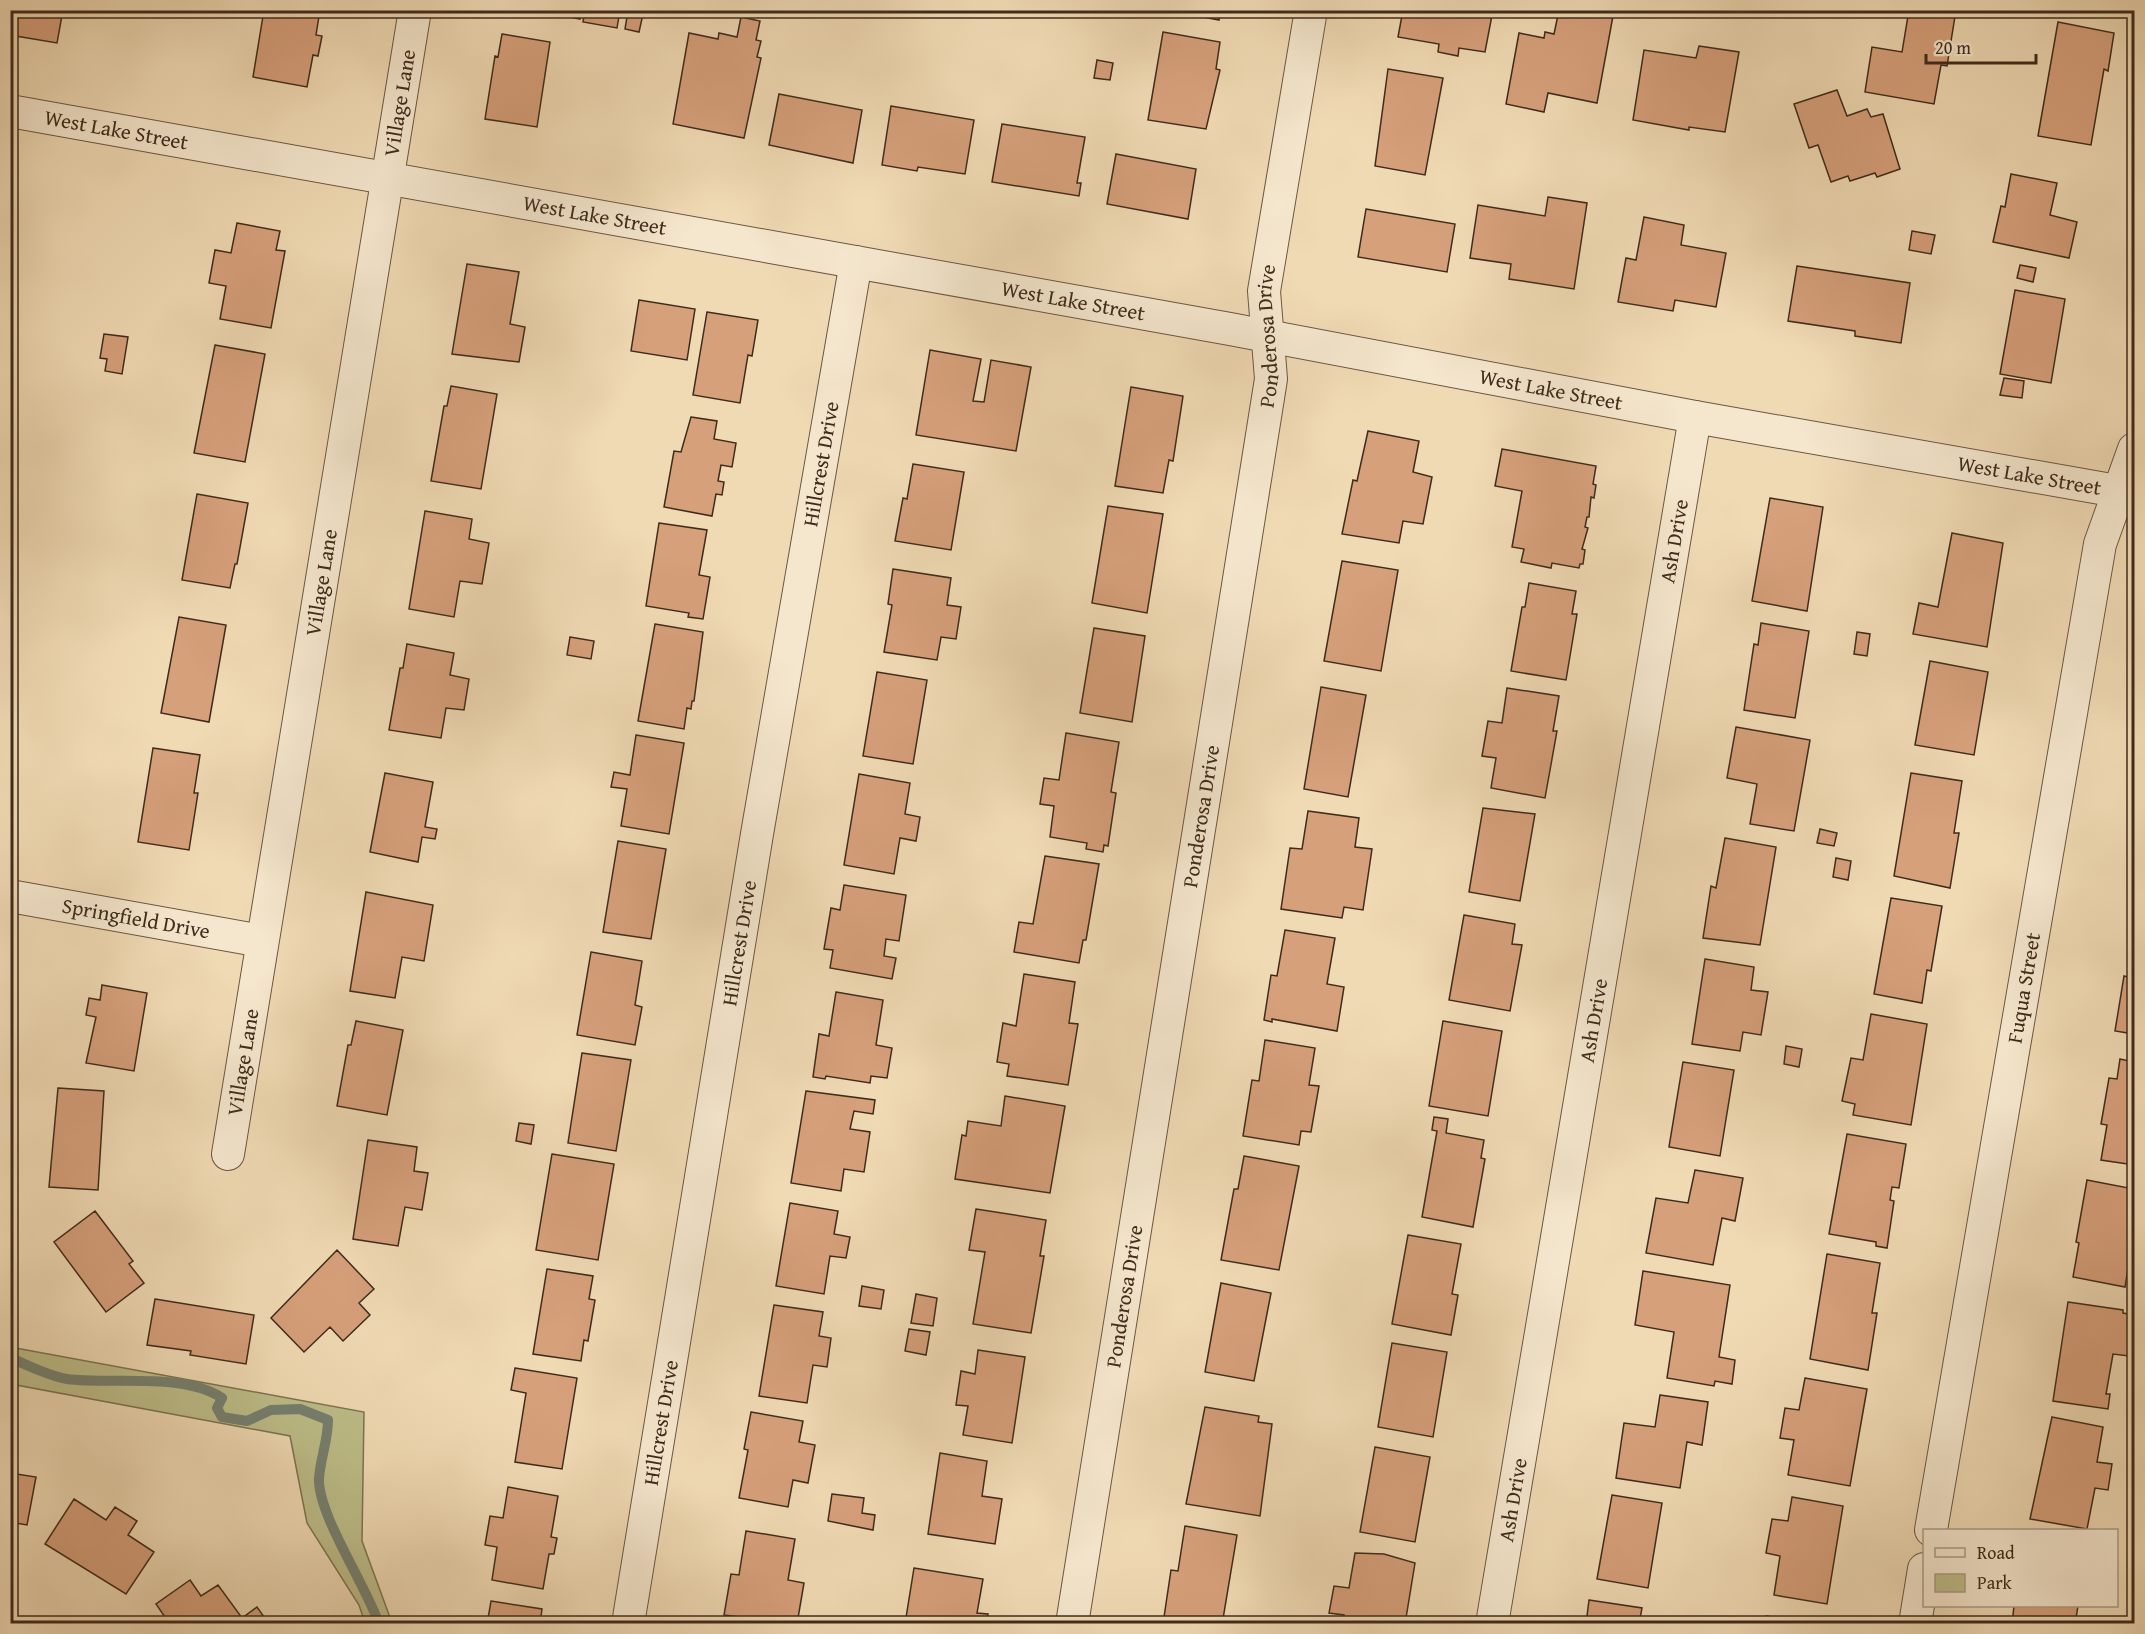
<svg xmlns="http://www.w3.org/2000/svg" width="2145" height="1634" font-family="'Gentium Book Plus',serif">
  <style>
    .green { fill: #bdbe8a; stroke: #7e7453; stroke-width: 1.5 }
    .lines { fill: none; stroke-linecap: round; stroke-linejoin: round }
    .stream { stroke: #768171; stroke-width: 10 }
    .building { fill: #d6a07b; stroke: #3f2b1c; stroke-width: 1.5 }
    .minor-casing { stroke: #6b5742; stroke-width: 34 }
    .minor { stroke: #f5e7ce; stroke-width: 32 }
    .labels { text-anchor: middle; stroke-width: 5; stroke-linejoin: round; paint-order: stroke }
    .street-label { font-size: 21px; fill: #3f2b1c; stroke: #f5e7ce }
  </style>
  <rect width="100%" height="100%" fill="#f0dab4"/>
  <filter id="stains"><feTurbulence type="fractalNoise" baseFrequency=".00333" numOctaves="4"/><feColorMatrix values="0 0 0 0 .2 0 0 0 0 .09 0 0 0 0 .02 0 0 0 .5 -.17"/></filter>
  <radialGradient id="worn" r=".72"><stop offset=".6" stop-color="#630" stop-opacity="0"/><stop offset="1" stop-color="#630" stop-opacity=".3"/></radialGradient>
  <path class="green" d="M10 1347 364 1412 362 1541 392 1623H365L359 1605 307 1523 290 1436 11 1384Z"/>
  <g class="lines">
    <path class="stream" d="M10 1357C23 1364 53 1377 67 1379 113 1385 183 1372 222 1398L217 1408 222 1417 247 1421 271 1410 300 1409 328 1420C328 1441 320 1459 319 1479 318 1515 366 1585 379 1624"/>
  </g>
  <path class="building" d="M10 10H63L57 43 10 35Z
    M264 10H320L316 35 322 36 318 56 313 55 307 87 253 77Z
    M537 10H582L580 19Z
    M585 10H620L617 28 583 22Z
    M1167 10H1221L1219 20Z
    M1403 10H1493L1485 52 1459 48 1458 56 1438 52 1439 44 1398 37Z
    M1559 10H1586L1613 16 1597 103 1548 93 1544 112 1506 104 1519 33 1544 38 1545 32 1554 34Z
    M1909 10H1956L1947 66 1941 65 1934 104 1865 92 1872 47 1902 52Z
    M628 11 643 14 639 32 625 29Z
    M741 17 760 21 756 40 761 41 757 57 761 58 744 138 673 124 689 33 718 39 719 33 737 37Z
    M2058 22 2114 33 2108 71 2104 69 2091 145 2038 136Z
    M1163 32 1220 42 1216 69 1220 70 1206 129 1148 120Z
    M502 34 550 42 537 127 485 119 495 56 498 57Z
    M1699 46 1739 52 1725 132 1689 127V130L1633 120 1644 50 1696 58Z
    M1097 60 1113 63 1110 80 1094 78Z
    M1388 69 1443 78 1425 175 1375 166Z
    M1837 90 1847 116 1867 109 1871 117 1883 114 1900 169 1877 177 1875 173 1850 181 1848 176 1831 182 1818 145 1809 148 1794 104Z
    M779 94 862 110 853 163 769 145Z
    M891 106 974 120 965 174 918 167 917 171 882 165Z
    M1002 124 1085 137 1077 183H1081L1079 196 992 182Z
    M1116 154 1196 169 1188 219 1107 204Z
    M2011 174 2057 183 2050 215 2077 222 2069 258 1993 242 2001 206 2005 207Z
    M10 182 17 183 10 216Z
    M1548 197 1587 203 1574 289 1509 279 1511 264 1470 258 1478 205 1545 216Z
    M1366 209 1455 224 1447 272 1358 257Z
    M1644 217 1684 225 1681 245 1726 253 1716 307 1675 300 1673 311 1618 302 1626 258 1636 260Z
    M237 223 280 231 276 250 285 251 271 328 220 319 226 286 209 283 215 250 231 253Z
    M1912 231 1935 235 1931 254 1909 250Z
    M467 264 519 272 510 324 525 327 519 362 452 354Z
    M2020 265 2036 268 2033 282 2017 278Z
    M1797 266 1910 283 1901 343 1855 336V331L1788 321Z
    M2015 290 2065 299 2051 383 2000 374Z
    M639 300 695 309 687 360 631 351Z
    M707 312 758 320 752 356 748 355 740 403 693 395Z
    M104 334 128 337 122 374 105 371 107 359 100 358Z
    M215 345 265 354 245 462 194 453Z
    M930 350 981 359 973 401 984 402 991 360 1031 367 1016 451 916 435Z
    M2004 378 2024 381 2022 398 2000 395Z
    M451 386 497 394 481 489 431 481 444 406H447Z
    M1131 387 1183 396 1173 461 1169 460 1163 493 1115 486Z
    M691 417 717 421 714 439 736 443 732 467 721 465 718 481 724 482 722 495 716 494 712 516 664 507 674 451 681 452Z
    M1368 431 1419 441 1413 472 1432 477 1423 524 1403 521 1399 543 1342 534 1353 480 1357 481Z
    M1502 449 1596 466 1593 484 1596 485 1594 498 1591 497 1589 517H1587L1585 527 1588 528 1582 549 1585 550 1583 564H1580L1579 568 1552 563 1551 568 1521 562 1524 549 1512 547 1522 491 1495 486Z
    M913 464 964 472 951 550 895 541 903 498 907 499Z
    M197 494 248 503 237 564H235L230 588 182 580Z
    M1770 498 1823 507 1807 611 1752 601Z
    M1108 506 1163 514 1147 613 1092 603Z
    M425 511 472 519 469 539 489 543 482 584 460 581 454 617 409 609Z
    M659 523 707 530 699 575 710 577 703 619 688 617 689 613 646 606Z
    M1952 533 2003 543 1987 647 1913 634 1919 603 1938 607Z
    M1342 561 1398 570 1381 671 1324 661Z
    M893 569 951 578 947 605 961 607 956 639 941 637 937 660 884 652 892 605 888 604Z
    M1529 583 1576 591 1572 614H1577L1566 680 1511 671 1522 607H1525Z
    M179 617 226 625 209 722 161 713Z
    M1761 623 1809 631 1795 718 1744 710 1754 644 1758 645Z
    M655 624 703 632 694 701H692L691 709 687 708 684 729 638 721Z
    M1094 628 1145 636 1132 722 1080 713Z
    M1857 632 1870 634 1867 656 1854 654Z
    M570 637 594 641 591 659 567 655Z
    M407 644 454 653 450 675 469 679 464 710 446 708 441 738 389 730 400 668H403Z
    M1930 661 1988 672 1974 755 1915 745Z
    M877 672 927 680 913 764 863 756Z
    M1321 687 1366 695 1348 797 1304 789Z
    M1507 688 1559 696 1553 731H1557L1545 798 1491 788 1496 758 1482 756 1488 721 1502 723Z
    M1736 727 1810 740 1794 831 1750 824 1757 784 1727 778Z
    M1066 733 1119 742 1111 792 1116 793 1108 846 1104 845 1103 852 1086 849 1087 843 1050 837 1054 806 1040 804 1044 778 1059 780Z
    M636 735 684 743 669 834 621 826 627 789 611 787 614 772 630 775Z
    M153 748 200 755 194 793H198L189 850 138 842Z
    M385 773 433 782 425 827 437 829 435 839 422 837 418 862 370 852Z
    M1911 773 1962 781 1954 833H1959L1950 888 1894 876Z
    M859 774 910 783 905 814 920 817 916 841 900 838 894 874 844 865Z
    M1483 808 1535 814 1520 901 1469 892Z
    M1308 811 1359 818 1355 847 1372 849 1363 910 1344 907 1342 918 1281 909 1290 848 1302 849Z
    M1820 829 1837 833 1834 846 1817 843Z
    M1725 838 1776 847 1760 945 1703 938 1711 886 1716 888Z
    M618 841 666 849 651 939 603 932Z
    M1045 856 1099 864 1086 940H1083L1079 963 1014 952 1019 922 1033 924Z
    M1836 858 1851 861 1848 880 1833 877Z
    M844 885 906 895 899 941 886 939 884 956 896 958 892 979 830 968 833 950 824 949 831 908 840 910Z
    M366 892 433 905 424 961 402 957 395 998 350 991Z
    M1891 898 1942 906 1931 971 1927 970 1922 1003 1874 994Z
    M1464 915 1515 924 1512 944 1522 945 1510 1011 1449 1000Z
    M1285 930 1335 938 1327 984 1344 987 1337 1031 1272 1019V1022L1264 1020 1271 975 1277 976Z
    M591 952 642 961 635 1005 642 1007 635 1045 577 1035Z
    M1705 959 1754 967 1751 990 1768 992 1761 1035 1743 1032 1740 1051 1692 1044Z
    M1024 974 1075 982 1069 1023 1078 1024 1068 1085 1007 1076 1009 1064 997 1062 1003 1023 1016 1026Z
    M2124 976 2134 978V1034L2115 1031Z
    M102 985 147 993 134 1071 86 1063 96 1017 86 1015 89 998 100 1000Z
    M836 992 883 1000 876 1045 892 1048 887 1078 871 1076 870 1083 826 1076 825 1079 813 1077 819 1034 829 1036Z
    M1871 1014 1927 1024 1911 1125 1853 1115 1855 1104 1842 1101 1851 1058 1863 1060Z
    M356 1021 403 1030 387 1115 337 1106 348 1045H351Z
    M1443 1021 1502 1031 1488 1116 1429 1106Z
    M1265 1040 1315 1048 1309 1085 1319 1086 1311 1132 1301 1131 1299 1145 1243 1136 1252 1080 1259 1081Z
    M1786 1046 1802 1049 1799 1067 1784 1064Z
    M582 1053 631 1060 616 1151 568 1143Z
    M2120 1059 2134 1062V1165L2101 1160 2107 1125 2101 1124 2109 1078 2117 1079Z
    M1683 1062 1734 1070 1720 1156 1669 1147Z
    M58 1088 104 1091 98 1190 49 1187Z
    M806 1091 875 1100 873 1114 854 1111 850 1129 870 1132 864 1172 844 1169 841 1191 791 1183Z
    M1005 1096 1065 1106 1050 1193 955 1179 962 1135 966 1136 968 1121 1001 1126Z
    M1434 1117 1448 1119 1446 1133 1484 1140 1481 1158 1485 1159 1473 1227 1422 1217 1437 1131 1432 1130Z
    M519 1123 534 1125 531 1144 516 1141Z
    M1847 1134 1906 1144 1899 1188 1892 1187 1890 1200 1894 1201 1887 1248 1876 1246V1242L1829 1234Z
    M368 1140 417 1147 414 1171 428 1173 422 1210 405 1207 398 1246 353 1239Z
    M552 1154 614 1164 598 1260 536 1250Z
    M1244 1156 1299 1166 1279 1270 1221 1260 1234 1189H1238Z
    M1695 1170 1743 1178 1735 1221 1722 1218 1713 1265 1646 1253 1656 1198 1688 1203Z
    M2087 1180 2134 1189V1231L2125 1287 2073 1277 2079 1243 2076 1242Z
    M790 1203 838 1211 834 1234 850 1237 846 1258 830 1256 824 1294 776 1286Z
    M976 1209 1046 1220 1040 1256H1044L1031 1333 973 1324 985 1252 969 1250Z
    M95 1211 133 1261 129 1264 144 1283 106 1312 54 1242Z
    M1408 1235 1461 1244 1452 1294 1458 1295 1451 1335 1392 1324Z
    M337 1250 374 1289 359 1303 370 1315 343 1341 330 1327 304 1352 271 1318Z
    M1827 1254 1880 1263 1872 1313H1877L1868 1370 1810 1359Z
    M547 1269 593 1276 589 1299 595 1300 588 1341 584 1340 581 1361 533 1354Z
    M1643 1271 1730 1285 1719 1357 1735 1360 1732 1384 1715 1381 1714 1386 1667 1378 1674 1332 1635 1325Z
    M1221 1283 1271 1293 1254 1381 1205 1372Z
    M862 1286 884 1290 881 1309 859 1306Z
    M916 1294 937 1298 933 1326 911 1323Z
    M155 1299 254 1315 246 1364 190 1355 191 1351 147 1345Z
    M2068 1302 2123 1310V1313L2134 1315 2129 1356 2113 1354 2106 1394H2110L2108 1409 2053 1401Z
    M774 1305 823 1312 819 1336 831 1338 827 1367 813 1365 807 1403 759 1396Z
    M909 1329 930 1332 926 1355 905 1351Z
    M1392 1343 1447 1352 1433 1437 1378 1427Z
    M978 1350 1025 1357 1012 1443 963 1435 968 1406 956 1405 961 1371 975 1374Z
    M515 1368 577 1378 562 1469 515 1462 526 1393 511 1390Z
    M1805 1378 1867 1389 1850 1486 1788 1475 1794 1440 1780 1438 1785 1408 1799 1410Z
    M1660 1395 1708 1402 1702 1445 1687 1442 1680 1488 1616 1478 1624 1423 1655 1427Z
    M1205 1407 1259 1416 1258 1422 1272 1424 1260 1516 1186 1504Z
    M751 1412 803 1421 799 1442 815 1445 808 1483 793 1480 788 1507 739 1498 748 1450 744 1449Z
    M2052 1417 2103 1427 2097 1462 2112 1464 2108 1490 2095 1488 2087 1529 2030 1519Z
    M1375 1447 1430 1457 1415 1542 1360 1532Z
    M940 1453 987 1461 982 1496 1002 1499 995 1544 928 1534Z
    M10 1473 36 1477 27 1525 10 1522Z
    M508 1487 558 1496 551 1537 557 1538 554 1554H549L543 1589 492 1580 497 1547 485 1545 490 1516 503 1518Z
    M832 1494 864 1498 862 1513 875 1515 873 1530 828 1521Z
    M1612 1495 1662 1503 1648 1588 1597 1579Z
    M1792 1497 1843 1506 1827 1604 1774 1595 1780 1556 1766 1553 1772 1519 1788 1521Z
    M74 1499 106 1520 115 1507 137 1521 128 1535 154 1552 126 1594 45 1544Z
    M1185 1526 1237 1535 1223 1619 1245 1624H1163L1171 1570 1178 1571Z
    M746 1531 795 1539 788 1580 804 1583 797 1624 724 1615 731 1574 739 1575Z
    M1355 1553 1384 1554 1415 1563 1405 1624H1342L1344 1615 1329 1613 1334 1586 1349 1588Z
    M914 1568 983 1579 977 1613 988 1614 986 1624H905Z
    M190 1580 201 1596 218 1585 242 1618 257 1607 269 1624H162L167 1620 156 1604Z
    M1589 1600 1642 1608 1639 1624H1586Z
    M491 1601 542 1609 540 1624H487Z
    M2014 1606H2078L2075 1624H2012Z
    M1766 1616 1814 1624H1765Z"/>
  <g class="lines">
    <defs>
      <g id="minor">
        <path id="s1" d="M10 111 1230 329 1695 417 2134 494"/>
        <path id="s2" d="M10 896 262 941"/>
        <path id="s3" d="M228 1154 415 10"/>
        <path id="s4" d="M1931 1530 2100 544 2134 449"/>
        <path id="s5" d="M628 1624 757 834 856 262"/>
        <path id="s6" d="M1072 1624 1271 379 1264 291 1311 10"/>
        <path id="s7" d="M1492 1624 1695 417"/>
        <path d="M1915 1624 1924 1569"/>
      </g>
    </defs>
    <use href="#minor" class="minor-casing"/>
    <use href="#minor" class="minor"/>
  </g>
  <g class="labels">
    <g class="street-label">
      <text dy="7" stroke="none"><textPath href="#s3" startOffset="1065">Village Lane</textPath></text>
      <text dy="7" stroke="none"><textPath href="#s1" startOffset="108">West Lake Street</textPath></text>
      <text dy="7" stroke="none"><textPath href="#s1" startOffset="594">West Lake Street</textPath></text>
      <text dy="7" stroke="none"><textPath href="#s1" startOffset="1080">West Lake Street</textPath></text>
      <text dy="7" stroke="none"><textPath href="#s6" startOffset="1304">Ponderosa Drive</textPath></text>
      <text dy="7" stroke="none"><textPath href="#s1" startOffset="1566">West Lake Street</textPath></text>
      <text dy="7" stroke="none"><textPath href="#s5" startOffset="1176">Hillcrest Drive</textPath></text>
      <text dy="7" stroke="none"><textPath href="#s1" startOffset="2052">West Lake Street</textPath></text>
      <text dy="7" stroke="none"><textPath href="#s7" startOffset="1098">Ash Drive</textPath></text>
      <text dy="7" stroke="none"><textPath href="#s3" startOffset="579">Village Lane</textPath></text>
      <text dy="7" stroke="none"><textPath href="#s6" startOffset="818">Ponderosa Drive</textPath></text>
      <text dy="7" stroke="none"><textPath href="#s2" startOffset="128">Springfield Drive</textPath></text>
      <text dy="7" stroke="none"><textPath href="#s5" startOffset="690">Hillcrest Drive</textPath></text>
      <text dy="7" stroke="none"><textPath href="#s4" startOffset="550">Fuqua Street</textPath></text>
      <text dy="7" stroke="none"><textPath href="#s7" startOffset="612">Ash Drive</textPath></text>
      <text dy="7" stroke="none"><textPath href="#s3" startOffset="93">Village Lane</textPath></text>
      <text dy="7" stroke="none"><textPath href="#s6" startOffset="332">Ponderosa Drive</textPath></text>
      <text dy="7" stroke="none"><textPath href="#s5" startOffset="204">Hillcrest Drive</textPath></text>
      <text dy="7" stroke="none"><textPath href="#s7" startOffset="126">Ash Drive</textPath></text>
    </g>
  </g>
  <rect width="2145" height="1634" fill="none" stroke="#f0dab4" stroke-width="36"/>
  <rect x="12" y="12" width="2121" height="1610" fill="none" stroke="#3f2b1c" stroke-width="3"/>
  <rect x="18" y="18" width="2109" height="1598" fill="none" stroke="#3f2b1c" stroke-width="1.5"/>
  <rect x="1923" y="1529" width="195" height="78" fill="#f5e7ce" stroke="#ac9c87" stroke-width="1.5"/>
  <rect x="1935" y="1548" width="30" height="9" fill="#f5e7ce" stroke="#ac9c87" stroke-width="1.5"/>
  <text x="1977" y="1559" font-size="18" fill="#3f2b1c">Road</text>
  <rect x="1935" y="1574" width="30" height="18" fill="#bdbe8a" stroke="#ac9c87" stroke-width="1.5"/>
  <text x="1977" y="1589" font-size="18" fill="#3f2b1c">Park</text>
  <path d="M1926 54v9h110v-9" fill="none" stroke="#3f2b1c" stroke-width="3"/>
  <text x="1935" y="54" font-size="18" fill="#3f2b1c" stroke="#f5e7ce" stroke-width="4.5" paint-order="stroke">20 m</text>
  <rect width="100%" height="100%" filter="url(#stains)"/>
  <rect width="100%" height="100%" fill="url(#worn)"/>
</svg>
